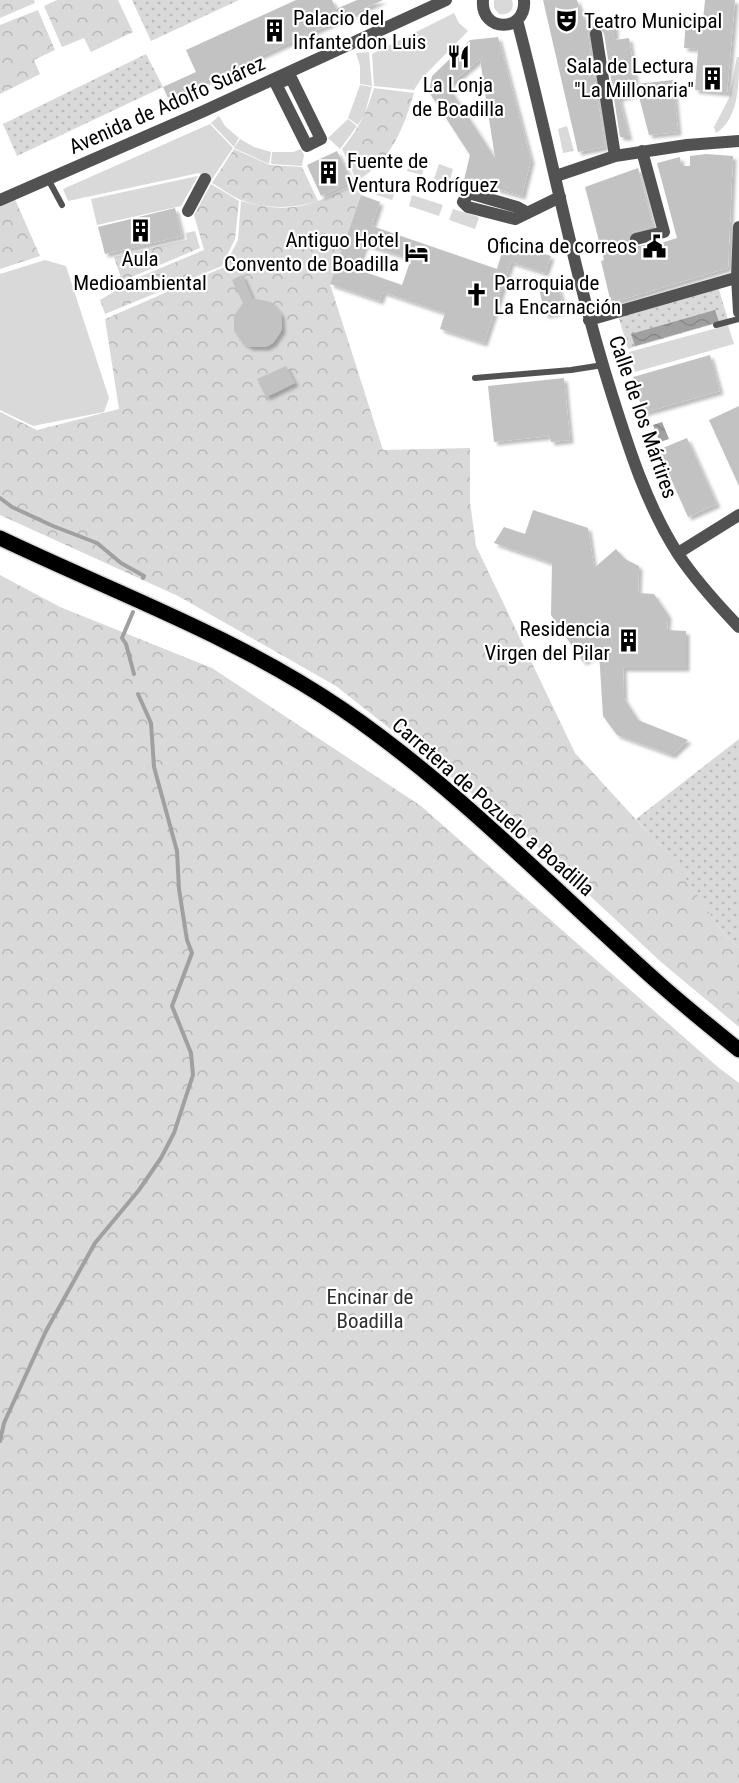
<svg xmlns="http://www.w3.org/2000/svg" width="739" height="1783" font-family="'Roboto Condensed',sans-serif">
  <style>
    .green { fill: #d9d9d9 }
    .forest { fill: url(#forest-crowns) }
    .park { fill: url(#park-dots) }
    .water { fill: url(#water-waves) }
    .lines { fill: none; stroke-linecap: round; stroke-linejoin: round }
    .stream { stroke: #a0a0a0; stroke-width: 4 }
    .building { fill: #c2c2c2; fill-rule: evenodd; filter: url(#shadow) }
    .primary-casing { stroke: #dbdbdb; stroke-width: 18 }
    .lane { stroke: #525252; stroke-width: 6 }
    .street { stroke: #525252; stroke-width: 12 }
    .primary { stroke: #000; stroke-width: 15 }
    .labels { text-anchor: middle; stroke-width: 4.5; stroke-linejoin: round; paint-order: stroke }
    .poi-label { font-size: 21px; fill: #000; stroke: #fff; text-anchor: start }
    .street-label { font-size: 21px; fill: #000; stroke: #fff }
    .park-label { font-size: 21px; fill: #303030; stroke: #fff }
  </style>
  <defs>
    <pattern id="forest-crowns" width="20" height="18" patternUnits="userSpaceOnUse" patternTransform="scale(1.5)"><rect width="20" height="18" fill="#d9d9d9"/><path d="M2 6a3 3 0 1 1 6 0M12 15a3 3 0 1 1 6 0" fill="none" stroke="#b8b8b8"/></pattern>
    <pattern id="park-dots" width="8" height="8" patternUnits="userSpaceOnUse" patternTransform="scale(1.5)"><rect width="8" height="8" fill="#d9d9d9"/><path d="M2 2h.1M6 6h.1" fill="none" stroke="#b8b8b8" stroke-width="1.8" stroke-linecap="round"/></pattern>
    <pattern id="water-waves" width="16" height="10" patternUnits="userSpaceOnUse" patternTransform="scale(1.5)"><rect width="16" height="10" fill="#a0a0a0"/><path d="M0 5q4-4 8 0t8 0" fill="none" stroke="#888"/></pattern>
    <filter id="shadow"><feDropShadow dx="3.5" dy="3.5" stdDeviation="1.5" flood-color="#0004"/></filter>
  </defs>
  <rect width="100%" height="100%" fill="#fff"/>
  <path class="green" d="M494 0H512C515 10 509 16 499 14L494 8Z
    M454 13 459 23 468 31 421 79 414 90 374 86 372 54Z
    M369 52 372 86 360 84V66L356 53Z
    M737 57H739C739 84 739 119 716 133L714 127 729 98Z
    M360 85 372 87 365 113 358 125 348 118Z
    M219 116 225 126 239 138 234 147 211 123Z
    M348 119 357 126 340 149 328 138Z
    M210 124 233 148 210 182 199 173 68 201 63 189Z
    M567 126 574 151 563 153 558 129Z
    M240 139 254 147 271 152 269 164 234 148Z
    M301 149 304 155 302 166 271 164 272 152H293Z
    M412 156 426 160 422 175 407 171Z
    M439 164 453 169 449 184 434 179Z
    M198 176 181 206 97 225 91 199Z
    M370 180 396 189 392 200 362 190 363 184Z
    M412 195 443 205 439 216 409 206Z
    M453 209 479 217 475 229 449 220Z
    M45 260 66 266 109 398 104 412 33 426 0 410V274Z
    M728 325 734 344 635 372 629 352Z"/>
  <path class="forest" d="M0 0H34L35 3 0 18Z
    M57 0H118L133 32 91 52 84 38 62 47 44 6Z
    M38 10 55 50 34 60 40 74 0 94V25Z
    M374 88 414 93C403 130 391 160 357 181L342 149C358 130 367 112 374 88Z
    M234 149 270 165 302 167 318 201C294 209 264 209 241 200 231 196 221 188 212 183Z
    M211 184 239 201 235 239 222 266 105 314 100 300 137 278 204 250 194 215Z
    M356 184 361 195 330 284 383 450 470 448V502L476 546 575 753 676 863 723 933 739 948V1027L661 962 527 837 336 686 178 596 0 515V412L37 430 119 409 105 319 224 267 238 240 241 201C292 215 310 206 356 184Z
    M14 197 40 256 0 269V203Z
    M195 231 200 248 122 281 114 257 187 240 186 233Z
    M0 575 60 607 212 668 421 806 719 1068 739 1083V1783H0Z"/>
  <path class="park" d="M132 0H239L151 41Z
    M146 54 163 87 17 156 3 124Z
    M718 286 728 320 628 349 618 315Z
    M739 739V948L723 933 676 864 636 819Z"/>
  <path class="water" d="M715 310 719 322 635 346 631 334Z
    M662 422 669 439 660 442 653 425Z"/>
  <g class="lines">
    <path class="stream" d="M0 498 12 507 53 526 97 543 121 563 144 576 143 578
      M133 612 122 638 126 644 134 674
      M0 1441 4 1423 46 1331 95 1243 139 1190 161 1158 174 1133 193 1075 191 1053 172 1006 192 953 187 940 179 889 177 851 154 767 151 723 138 694"/>
  </g>
  <path class="building" d="M296 0H332L336 9 357 0H383L168 98 163 87 196 72 186 50Z
    M543 0H577L584 20 615 19V40L629 38 636 84 673 80 678 132 649 135 638 93 619 98 629 137H620L604 33 599 27 594 26 589 31 588 35 605 147 578 152Z
    M705 0H735L727 93 695 90 698 49 684 48 686 18 703 20Z
    M498 37 531 160 522 196 464 180 470 155 429 92 432 76 470 40ZM480 59 495 158 448 86Z
    M337 151 352 181 321 196 307 165Z
    M706 154 733 156 728 268 611 303 601 261 604 260 585 187 638 168 653 226 631 233 628 242 634 247 657 242 658 244 677 238 657 163 680 157 681 166H690V156Z
    M361 195 380 202 372 226 497 269 505 242 551 256 545 273 511 262 484 343 440 329 445 313 383 292 380 301 330 284ZM365 244 411 259 402 285 356 269Z
    M175 208 182 236 105 254 98 227Z
    M242 275 252 298 271 302 281 314 282 330 273 343 266 347H250L243 343 234 331V316L243 303 232 280Z
    M558 284 564 311 545 315 539 288Z
    M710 355 720 391 643 413 633 377Z
    M286 366 295 383 266 397 257 379Z
    M564 378 570 440 551 442 550 436 494 442 488 386Z
    M739 406V486L709 420Z
    M687 438 717 504 688 517 658 450Z
    M533 510 588 528 594 568 616 549 625 559 639 566 638 593 654 594 668 615 667 630 686 631V668H623L624 698 638 720 688 740 672 755 617 735 603 716 599 652 583 662 551 615 552 563 494 543 504 527 525 534Z"/>
  <g class="lines">
    <defs>
      <path id="primary" d="M0 538C115 593 235 636 342 709 459 789 556 892 662 986 687 1008 713 1029 739 1050"/>
    </defs>
    <use href="#primary" class="primary-casing"/>
    <path class="lane" d="M48 179 62 205
      M716 325 739 319
      M475 378 571 370 603 365"/>
    <path class="street" d="M483 0C480 33 527 33 524 0
      M517 20C550 145 573 272 612 395 629 449 647 506 678 554 696 581 717 604 739 627
      M596 34 615 156
      M291 78 321 139 307 146 276 84Z
      M556 176 615 156 687 145 739 141
      M0 200 204 111 446 0
      M188 211 205 179
      M528 213 517 207 472 194H468L463 202 468 207 515 219 560 197
      M739 227 737 277 739 312
      M636 239 664 232 642 151
      M589 320 739 277
      M678 553 739 515"/>
    <use href="#primary" class="primary"/>
  </g>
  <defs>
    <symbol id="theatre-bare" viewBox="-9 -9 18 18"><path d="M-5-5.5Q0-4 5-5.5V0Q5 5 0 6Q-5 5-5 0ZM-3.3-2.5H-1v1.5H-3.3ZM1-2.5H3.3v1.5H1ZM-2.8 1Q0 5.5 2.8 1Z" fill="#000" stroke="#fff" stroke-width="2.5" paint-order="stroke"/></symbol>
    <symbol id="building-bare" viewBox="-9 -9 18 18"><path d="M-4-6H4V6H1V3H-1V6H-4ZM-2.5-4.3h1.7v1.8h-1.7ZM.8-4.3h1.7v1.8H.8ZM-2.5-1h1.7V.8h-1.7ZM.8-1h1.7V.8H.8Z" fill="#000" stroke="#fff" stroke-width="2.5" paint-order="stroke"/></symbol>
    <symbol id="restaurant-bare" viewBox="-9 -9 18 18"><path d="M-5-6h1v4h1v-4h1v4h1v-4h1v5L-1.5 .5V6h-2V.5L-5-1ZM5-6V6H3V1.5H1.5Q1.5-4 5-6Z" fill="#000" stroke="#fff" stroke-width="2.5" paint-order="stroke"/></symbol>
    <symbol id="civic-bare" viewBox="-9 -9 18 18"><path d="M-.6-6.5H3V-4.5H.6V-3L4-1V1h2V6H-6V1h2V-1L-.6-3ZM-1.2 2.5V6h2.4V2.5Z" fill="#000" stroke="#fff" stroke-width="2.5" paint-order="stroke"/></symbol>
    <symbol id="hotel-bare" viewBox="-9 -9 18 18"><path d="M-6-4.5h1.5V1H6V5H4.5V3h-9V5H-6ZM-4 0a1.8 1.8 0 1 1 3.6 0ZM.5 0V-2.5h3Q6-2.5 6 0Z" fill="#000" stroke="#fff" stroke-width="2.5" paint-order="stroke"/></symbol>
    <symbol id="church-bare" viewBox="-9 -9 18 18"><path d="M-1.2-6h2.4v3.5h3.3v2.4h-3.3V6h-2.4V-.1h-3.3v-2.4h3.3Z" fill="#000" stroke="#fff" stroke-width="2.5" paint-order="stroke"/></symbol>
  </defs>
  <g fill-rule="evenodd">
    <use href="#theatre-bare" x="550" y="4" width="33" height="33"/>
    <use href="#building-bare" x="258" y="14" width="33" height="33"/>
    <use href="#restaurant-bare" x="442" y="40" width="33" height="33"/>
    <use href="#building-bare" x="696" y="62" width="33" height="33"/>
    <use href="#building-bare" x="312" y="156" width="33" height="33"/>
    <use href="#building-bare" x="124" y="214" width="33" height="33"/>
    <use href="#civic-bare" x="638" y="230" width="33" height="33"/>
    <use href="#hotel-bare" x="400" y="236" width="33" height="33"/>
    <use href="#church-bare" x="460" y="278" width="33" height="33"/>
    <use href="#building-bare" x="612" y="624" width="33" height="33"/>
  </g>
  <g class="labels">
    <g class="poi-label">
      <text x="293" y="25">Palacio del<tspan x="293" dy="24">Infante don Luis</tspan></text>
      <text x="584" y="28">Teatro Municipal</text>
      <text x="694" y="73" text-anchor="end">Sala de Lectura<tspan x="694" dy="24">"La Millonaria"</tspan></text>
      <text x="458" y="92" text-anchor="middle">La Lonja<tspan x="458" dy="24">de Boadilla</tspan></text>
      <text x="347" y="168">Fuente de<tspan x="347" dy="24">Ventura Rodríguez</tspan></text>
      <text x="399" y="247" text-anchor="end">Antiguo Hotel<tspan x="399" dy="24">Convento de Boadilla</tspan></text>
      <text x="637" y="253" text-anchor="end">Oficina de correos</text>
      <text x="140" y="266" text-anchor="middle">Aula<tspan x="140" dy="24">Medioambiental</tspan></text>
      <text x="494" y="290">Parroquia de<tspan x="494" dy="24">La Encarnación</tspan></text>
      <text x="610" y="636" text-anchor="end">Residencia<tspan x="610" dy="24">Virgen del Pilar</tspan></text>
    </g>
    <g class="street-label">
      <text transform="translate(167 105) rotate(-24)" y="7">Avenida de Adolfo Suárez</text>
      <text transform="translate(643 417) rotate(71)" y="7">Calle de los Mártires</text>
      <text transform="translate(493 807) rotate(41)" y="7">Carretera de Pozuelo a Boadilla</text>
    </g>
    <g class="park-label">
      <text x="370" y="1304">Encinar de<tspan x="370" dy="24">Boadilla</tspan></text>
    </g>
  </g>
</svg>
